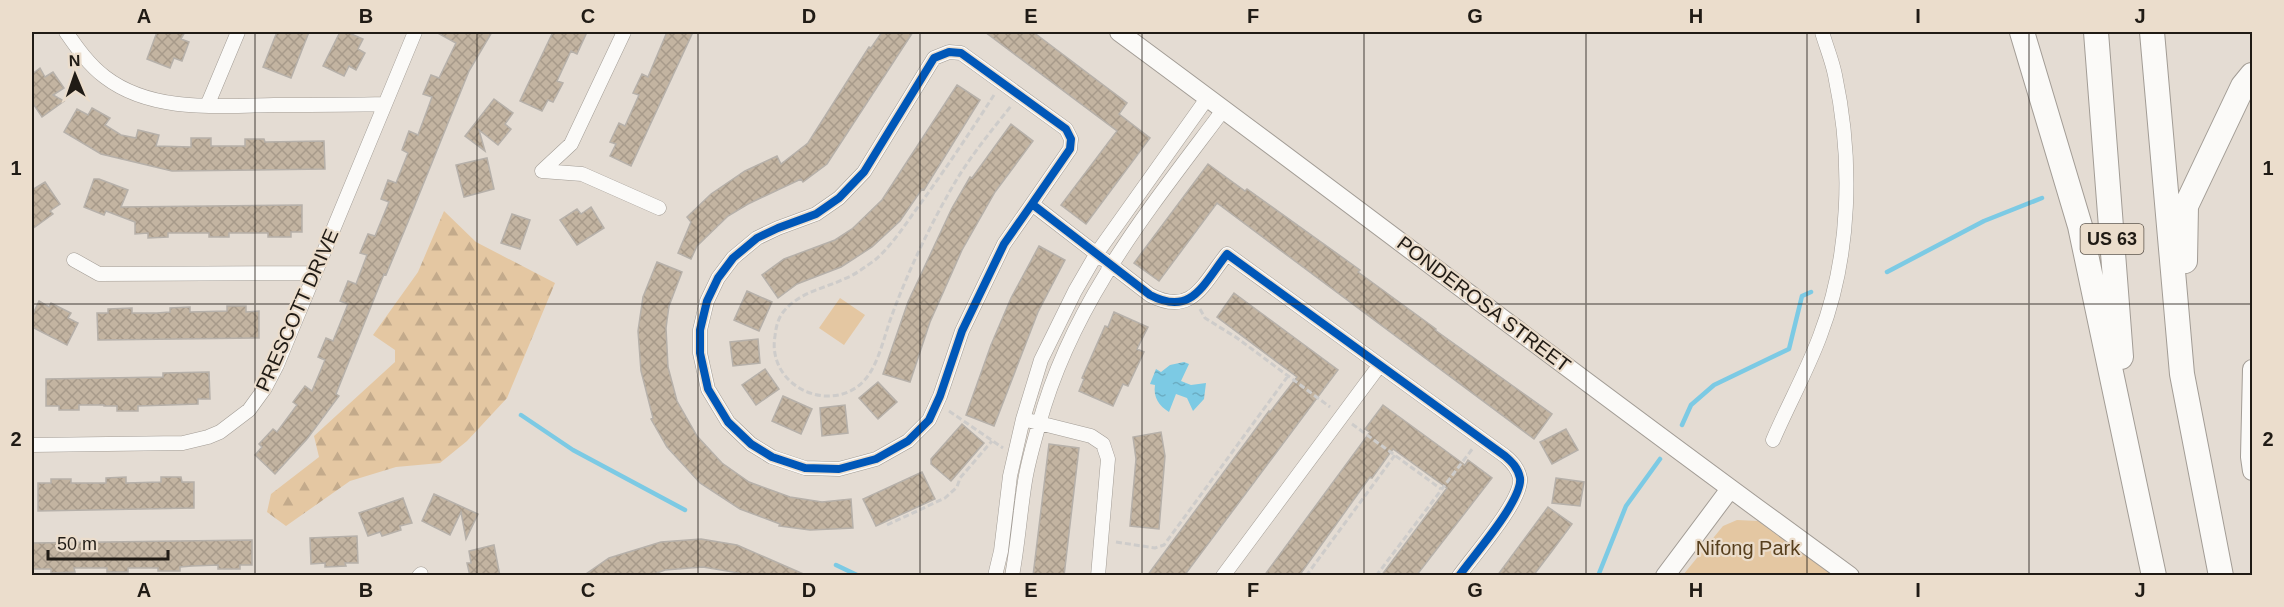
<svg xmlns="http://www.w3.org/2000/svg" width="2284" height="607" font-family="Helvetica,sans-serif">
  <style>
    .green { fill: #e4c7a2 }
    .forest { fill: url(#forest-firs) }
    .water { fill: url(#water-ripples) }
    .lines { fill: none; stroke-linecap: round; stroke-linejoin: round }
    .stream { stroke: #7ccae4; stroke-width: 4.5 }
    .building { fill: url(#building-cross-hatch); stroke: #b6b0a9; stroke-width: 1.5 }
    .street-casing { stroke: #a29c95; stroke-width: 15 }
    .secondary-casing { stroke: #a29c95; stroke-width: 20 }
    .highway-casing { stroke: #a29c95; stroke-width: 26 }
    .path { stroke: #ceccca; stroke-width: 3; stroke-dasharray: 6 3; stroke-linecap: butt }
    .street { stroke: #fbfaf8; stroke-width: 14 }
    .secondary { stroke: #fbfaf8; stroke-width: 18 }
    .highway { stroke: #fbfaf8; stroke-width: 24 }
    .cycleway-casing { stroke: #ebddcc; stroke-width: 11 }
    .cycleway { stroke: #0057b8; stroke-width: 8 }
    .grid { fill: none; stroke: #201b15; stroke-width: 1.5; stroke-opacity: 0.55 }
    .labels { text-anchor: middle; stroke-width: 4.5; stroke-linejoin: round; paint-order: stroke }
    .shield { fill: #ebddcc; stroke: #5d554c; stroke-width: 1.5 }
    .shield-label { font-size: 18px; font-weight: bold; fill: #201b15 }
    .street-label { font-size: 20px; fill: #201b15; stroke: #ebddcc }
    .park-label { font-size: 20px; fill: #573f1d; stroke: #ebddcc }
    .neatline { fill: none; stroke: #201b15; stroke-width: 2 }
    .grid-label { font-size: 20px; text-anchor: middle; font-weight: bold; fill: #201b15 }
  </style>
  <defs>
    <pattern id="forest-firs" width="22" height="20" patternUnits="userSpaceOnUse" patternTransform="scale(1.5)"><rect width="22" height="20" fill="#e4c7a2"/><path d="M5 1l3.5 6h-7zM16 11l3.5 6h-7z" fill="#c3aa8b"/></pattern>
    <pattern id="water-ripples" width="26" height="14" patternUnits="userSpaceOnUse" patternTransform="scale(1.5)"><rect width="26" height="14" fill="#7ccae4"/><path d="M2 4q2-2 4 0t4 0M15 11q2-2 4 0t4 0" fill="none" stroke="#6badc3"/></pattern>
    <pattern id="building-cross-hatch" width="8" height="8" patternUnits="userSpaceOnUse" patternTransform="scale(1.5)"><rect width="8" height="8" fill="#c3b4a1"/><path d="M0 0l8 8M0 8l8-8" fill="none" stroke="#a79a8a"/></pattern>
  </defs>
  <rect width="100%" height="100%" fill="#e4dcd3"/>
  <path class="green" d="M840 298 865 315 844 345 819 328Z
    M1737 520 1758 521 1832 575H1683L1723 526Z"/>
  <path class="forest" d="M444 211 476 242 555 283 507 398 467 441 440 463 396 467 350 481 286 526 267 512 271 494 319 457 314 436 395 362V350L373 335 418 272Z"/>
  <path class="water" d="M1184 362 1189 364 1181 381 1191 385 1206 383 1204 399 1193 411 1187 398 1176 394 1169 412C1159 406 1153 397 1155 385L1150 384 1156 369 1161 372 1170 365Z"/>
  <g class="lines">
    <path class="stream" d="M1887 272 1984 221 2042 198
      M521 415 573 450 685 510
      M1682 425 1691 405 1714 385 1789 349 1802 296 1811 292
      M836 565 859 576
      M1598 576 1626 506 1660 459"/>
  </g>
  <path class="building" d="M157 32H185L181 39 189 42 182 61 174 58 170 68 147 59Z
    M277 32H309L291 78 263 67Z
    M340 32H347L363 39 358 49 365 53 356 70 349 66 344 76 323 66Z
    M436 32H492L469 71 408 222 386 275 384 274 336 394 339 396 307 439 275 474 255 455 262 447 259 444 273 429 277 432 297 405 293 402 305 386 312 391 325 360 318 357 326 338 333 341 348 304 340 301 348 281 356 284 367 255 360 253 368 234 375 236 389 202 381 199 388 180 396 183 408 153 402 150 409 131 418 135 428 108 432 97 423 94 431 75 439 78 456 43Z
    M553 32H587L577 54 571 51 557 81 563 83 553 102 548 100 542 111 520 101Z
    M667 32H693L631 166 610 156 616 144 610 142 619 123 625 126 639 95 633 93 642 74 648 77Z
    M882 32H913L827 164 803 182 801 179 748 204 728 216 697 246 691 259 678 253 691 222 687 217 711 194 745 171 777 156 781 164 808 143 869 47 871 48Z
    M985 32H1033L1127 103 1119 114 1150 138 1086 224 1061 205 1117 131Z
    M40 68 45 77 53 72 64 88 53 95 64 101 42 117 32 102V74Z
    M957 85 980 100 924 190 922 189 900 221 872 247 841 267 797 284 778 298 762 275 784 259 835 240 852 229 882 200Z
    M494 99 513 113 505 124 511 129 498 145 479 130 485 151 465 136Z
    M92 108 110 118 105 125 121 135 136 138 138 130 159 135 156 146 191 147V138H211V146H245V139H264L265 142 324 141 325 169 172 171 101 154 64 132 77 109 88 115Z
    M1011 124 1033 141 995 192 962 250 930 322 910 382 883 374 908 302 952 208 970 177 972 178Z
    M487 158 494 189 464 197 456 165Z
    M1208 164 1245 191 1247 189 1360 270 1358 272 1436 329 1435 330 1552 414 1534 439 1217 203 1159 281 1134 263Z
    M94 179H99L128 190 121 207 302 205V232H291V237H268V233H229V237H209V233H168V237L148 238V233L135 234V222L106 211 104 215 84 207Z
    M45 182 60 204 50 211 53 214 32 229V190Z
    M591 207 604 228 577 245 560 220 577 209 581 214Z
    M512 214 530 220 520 249 501 243Z
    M1039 246 1065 260 1038 312 994 426 966 415 991 345 1011 298Z
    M657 262 682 272 669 306 666 328 668 367 677 401 697 436 722 463 749 482 790 497 822 502 851 499 853 528 810 530 779 526 780 524 740 509 700 483 667 447 651 419 653 418 641 371 638 331 643 297Z
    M747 291 772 302 759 331 734 320Z
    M1234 293 1338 370 1184 576H1147L1269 411 1270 412 1297 377 1217 317Z
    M39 301 49 307 51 303 71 313 68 318 78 323 67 345 32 327V316Z
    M227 306H246V312L259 311V338L98 340 97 313H108V309L132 308V313H157L170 312V308L190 307V312L227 311Z
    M1114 312 1148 327 1137 349 1144 352 1128 386 1123 384 1113 406 1079 391 1084 379 1082 378 1105 326 1108 327Z
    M758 339 760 363 733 366 730 342Z
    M765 369 779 389 756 405 742 385Z
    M209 372 210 399H198V404L138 406V411H117V406H104V405H79V410H59V406H46V379L163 377V373Z
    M878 382 897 402 878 419 859 398Z
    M783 396 812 409 801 434 772 421Z
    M845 405 848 433 822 436 820 408Z
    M1383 405 1465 465 1468 460 1492 478 1416 576H1381L1447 488 1393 449 1372 478 1370 477 1299 576H1264L1370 432 1365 429Z
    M962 424 984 443 951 481 931 464V459Z
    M1566 429 1578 450 1552 464 1540 442Z
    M1161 432 1165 456 1159 529 1130 526 1136 459 1133 437Z
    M1049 444 1079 448 1064 576H1033Z
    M922 472 935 499 876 526 863 499Z
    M126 477V483L161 482V477H181L182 482H194V508L38 511V483H51V479H71V483H106V478Z
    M1556 478 1584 482 1580 506 1552 503Z
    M434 494 478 514 466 539 461 512 450 535 422 521Z
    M403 498 412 523 400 526 401 530 382 536 380 532 368 536 359 513Z
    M1548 507 1572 524 1552 551 1533 576H1497Z
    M357 536 358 563H345L346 566 325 567V563L311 564 310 538Z
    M701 539 737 545 808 576H738L739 573 703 567 665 570 649 576H583L609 558 661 542Z
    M252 540V565H240V569H218V565L192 566 180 567V571H158V568H128V572H107V568H74L75 572 51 573V569H32V543Z
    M494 545 500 576H470L467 563H471L469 551Z"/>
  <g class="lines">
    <defs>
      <path id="street" d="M66 32C77 48 89 65 105 77 152 113 219 106 274 105 311 105 348 105 385 104
        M207 106 238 32
        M542 171 571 144 624 32
        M542 171 582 174 659 208
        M1032 204 1004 244 962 331 940 396 929 420 908 441 876 459 839 469 805 468 772 457 751 444 728 422 708 389 700 353V330L707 301 718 278 733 258 757 238 778 228 816 214 839 198 864 172 934 58 949 52 961 53 1066 129 1071 139 1070 149 1032 204 1150 295C1192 317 1203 284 1227 254L1505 456C1512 462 1518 468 1520 478 1523 500 1473 556 1459 576
        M74 260 99 274 315 273
        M1031 421 1091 436 1103 444 1108 459 1098 576
        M1773 440C1788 405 1807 371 1820 336 1851 255 1853 160 1835 75 1832 60 1826 46 1822 32
        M32 445 183 443 208 437 220 432 249 410 265 388 277 365 415 32
        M419 576 421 574
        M995 576 1001 551 1010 476 1023 419 1041 360 1075 291 1097 253 1208 97
        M1012 576C1018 544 1020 512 1025 481 1028 462 1034 442 1039 424 1072 302 1150 208 1224 109
        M1223 576 1379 366"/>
      <path id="secondary" d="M1119 32C1363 212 1604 398 1850 576
        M2252 369 2250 457 2252 471
        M1665 576 1730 489"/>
      <path id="highway" d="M2022 32 2080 226 2154 576
        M2096 32 2121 357
        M2152 32 2182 374 2221 576
        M2185 261 2186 206 2243 86 2252 75"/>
    </defs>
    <use href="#street" class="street-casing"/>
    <use href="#secondary" class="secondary-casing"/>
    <use href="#highway" class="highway-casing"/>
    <path class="path" d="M994 95C969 134 943 173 915 211 903 228 891 246 875 260 865 267 855 275 844 279 823 289 800 292 784 311 778 318 776 327 775 336 767 382 821 412 857 387 878 372 883 338 892 315 909 269 932 221 957 179 973 153 992 130 1011 106
      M1200 309 1205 318 1237 338 1330 407
      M949 411 1003 448
      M1352 424 1441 489
      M887 525 945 498 957 487 960 478 992 441
      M1116 542 1155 548 1164 545 1288 376
      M1306 576 1395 455
      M1376 576 1473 448"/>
    <use href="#street" class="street"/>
    <use href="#secondary" class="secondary"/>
    <use href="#highway" class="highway"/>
    <defs>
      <path id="cycleway" d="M1032 204 1004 244 962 331 940 396 929 420 908 441 876 459 839 469 805 468 772 457 751 444 728 422 708 389 700 353V330L707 301 718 278 733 258 757 238 778 228 816 214 839 198 864 172 934 58 949 52 961 53 1066 129 1071 139 1070 149 1032 204 1150 295C1192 317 1203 284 1227 254L1505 456C1512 462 1518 468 1520 478 1523 500 1473 556 1459 576"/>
    </defs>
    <use href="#cycleway" class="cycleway-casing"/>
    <use href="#cycleway" class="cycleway"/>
  </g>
  <path class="grid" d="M255 32V576M477 32V576M698 32V576M920 32V576M1142 32V576M1364 32V576M1586 32V576M1807 32V576M2029 32V576M32 304H2252"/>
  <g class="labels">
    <rect class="shield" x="2080.5" y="224" width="63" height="30" rx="4.5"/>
    <g class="shield-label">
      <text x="2112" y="245">US 63</text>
    </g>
    <g class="street-label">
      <text transform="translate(1484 304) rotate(37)" y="7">PONDEROSA STREET</text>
      <text transform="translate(297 310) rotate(-66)" y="7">PRESCOTT DRIVE</text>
    </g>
    <g class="park-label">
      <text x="1748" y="555">Nifong Park</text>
    </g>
  </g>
  <rect width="2284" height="607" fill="none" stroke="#ebddcc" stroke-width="66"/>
  <g transform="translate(75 75) rotate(358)" stroke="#ebddcc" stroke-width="4.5" paint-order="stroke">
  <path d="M0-4.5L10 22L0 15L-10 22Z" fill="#201b15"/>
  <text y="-9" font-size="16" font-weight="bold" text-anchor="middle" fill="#201b15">N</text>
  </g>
  <path d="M48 550v9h120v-9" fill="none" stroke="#201b15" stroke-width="3"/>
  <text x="57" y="550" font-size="18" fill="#201b15" stroke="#ebddcc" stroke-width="4.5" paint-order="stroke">50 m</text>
  <rect x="33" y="33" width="2218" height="541" class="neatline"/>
  <g class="grid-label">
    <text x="144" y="23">A</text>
    <text x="366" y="23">B</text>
    <text x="588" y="23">C</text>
    <text x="809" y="23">D</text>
    <text x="1031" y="23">E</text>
    <text x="1253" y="23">F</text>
    <text x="1475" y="23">G</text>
    <text x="1696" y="23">H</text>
    <text x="1918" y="23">I</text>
    <text x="2140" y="23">J</text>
    <text x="16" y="175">1</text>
    <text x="2268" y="175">1</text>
    <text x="16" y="446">2</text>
    <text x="2268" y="446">2</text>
    <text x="144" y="597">A</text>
    <text x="366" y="597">B</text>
    <text x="588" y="597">C</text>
    <text x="809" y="597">D</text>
    <text x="1031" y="597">E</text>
    <text x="1253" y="597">F</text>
    <text x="1475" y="597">G</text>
    <text x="1696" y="597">H</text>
    <text x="1918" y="597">I</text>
    <text x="2140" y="597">J</text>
  </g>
</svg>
